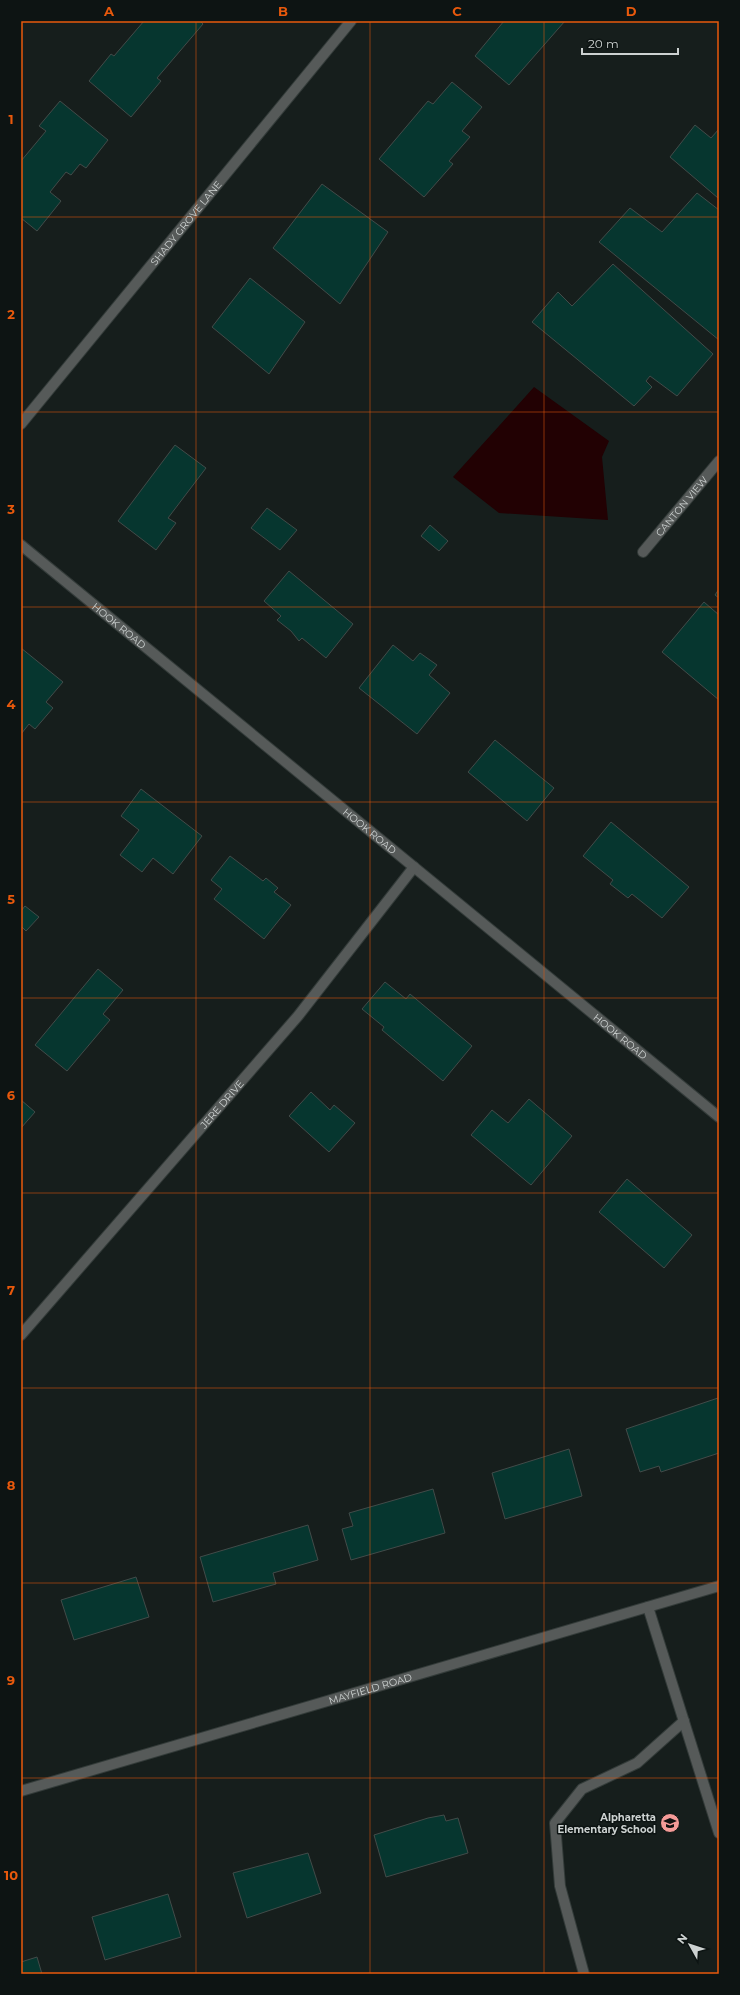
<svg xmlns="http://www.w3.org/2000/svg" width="740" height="1995" font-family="Montserrat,sans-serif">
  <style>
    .water { fill: #220103 }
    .building { fill: #06362f; stroke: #424b49 }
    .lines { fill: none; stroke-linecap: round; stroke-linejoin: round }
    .minor-casing { stroke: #333b39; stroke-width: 12 }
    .minor { stroke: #565a59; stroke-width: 10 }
    .grid { fill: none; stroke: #e8590c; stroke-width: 1; stroke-opacity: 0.55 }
    .labels { text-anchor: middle; stroke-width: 3; stroke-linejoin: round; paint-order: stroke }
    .street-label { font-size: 10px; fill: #cdd2d1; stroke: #0d1413 }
    .poi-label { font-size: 10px; font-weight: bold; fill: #cdd2d1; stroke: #0d1413; text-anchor: end }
    .neatline { fill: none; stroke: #e8590c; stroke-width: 1.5 }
    .grid-label { font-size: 13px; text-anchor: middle; font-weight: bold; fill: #e8590c }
  </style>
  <rect width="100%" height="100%" fill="#161e1c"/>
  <path class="water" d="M534 387 609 441 602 457 608 520 499 513 453 477Z"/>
  <path class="building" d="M144 21H200L203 24 157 78 161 81 131 117 89 81 111 54 114 56Z
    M504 21H565L509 85 475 56Z
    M452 82 482 107 462 131 470 137 449 161 453 164 424 197 379 159 428 101 433 104Z
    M60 101 108 140 86 168 80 164 71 175 66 172 50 192 61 201 37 231 21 218V161L46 131 39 126Z
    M695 125 711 138 719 129 718 198 670 157Z
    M322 184 388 232 340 304 273 248Z
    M697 193 719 210V340L599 242 630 208 662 232Z
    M613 264 713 354 677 396 650 376 646 381 652 387 634 406 532 322 558 292 572 306Z
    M250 278 305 322 269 374 212 327Z
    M175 445 206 468 168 518 176 523 156 550 118 521Z
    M267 508 297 530 280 550 251 528Z
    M430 525 448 541 439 551 421 536Z
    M289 571 353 624 326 658 302 638 299 641 291 631 277 620 281 616 264 601Z
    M719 589V598L715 595Z
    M704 602 719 615V700L662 652Z
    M393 645 413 661 420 653 437 665 429 675 450 693 417 734 359 688Z
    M21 648 63 682 46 702 53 708 35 729 29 724 21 734Z
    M495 740 554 788 527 821 468 772Z
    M141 789 202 836 173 874 153 858 142 872 120 855 139 830 121 816Z
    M611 822 689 887 662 918 632 894 628 898 610 884 613 880 583 856Z
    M230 856 263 881 266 878 278 888 274 892 291 905 264 939 214 899 222 889 211 880Z
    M25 906 39 917 26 931 21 926V911Z
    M98 969 123 990 103 1014 110 1020 67 1071 35 1045Z
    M385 982 406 999 410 994 472 1046 443 1081 382 1030 384 1027 362 1009Z
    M311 1092 330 1110 334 1105 355 1123 329 1152 289 1116Z
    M529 1099 572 1136 531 1185 471 1135 492 1110 508 1123Z
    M21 1100 35 1112 21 1128Z
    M627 1179 692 1235 664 1268 599 1212Z
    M718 1398 719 1453 661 1472 659 1466 640 1472 626 1429Z
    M569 1449 582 1496 505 1519 492 1473Z
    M433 1489 445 1533 351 1560 342 1529 353 1526 349 1513Z
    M308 1525 318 1560 273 1573 276 1584 213 1602 200 1557Z
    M136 1577 149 1617 74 1640 61 1600Z
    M444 1815 446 1821 458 1818 468 1853 386 1877 374 1835 428 1818Z
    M308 1853 321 1893 247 1918 233 1873Z
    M168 1894 181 1937 105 1960 92 1917Z
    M37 1957 42 1974H21V1962Z"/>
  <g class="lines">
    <defs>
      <g id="minor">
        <path id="s1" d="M21 424 351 21"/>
        <path id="s2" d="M21 545 719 1117"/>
        <path id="s3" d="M643 552 719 461"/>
        <path id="s4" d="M21 1335 298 1016 414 867"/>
        <path d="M648 1607 719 1833"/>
        <path id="s5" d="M21 1791 719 1586"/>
        <path d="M584 1974 560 1886 555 1823 582 1789 637 1763 684 1721"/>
      </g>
    </defs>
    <use href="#minor" class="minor-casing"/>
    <use href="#minor" class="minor"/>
  </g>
  <path class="grid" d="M196 21V1974M370 21V1974M544 21V1974M21 217H719M21 412H719M21 607H719M21 802H719M21 998H719M21 1193H719M21 1388H719M21 1583H719M21 1778H719"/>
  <defs>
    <symbol id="school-disc" viewBox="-11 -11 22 22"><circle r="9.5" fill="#f59b98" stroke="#0d1413"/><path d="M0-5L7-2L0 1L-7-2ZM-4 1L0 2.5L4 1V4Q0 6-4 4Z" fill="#111"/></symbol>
  </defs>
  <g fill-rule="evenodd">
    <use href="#school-disc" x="659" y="1812" width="22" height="22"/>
  </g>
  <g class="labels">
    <g class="street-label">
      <text dy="4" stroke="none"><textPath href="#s1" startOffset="260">SHADY GROVE LANE</textPath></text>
      <text dy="4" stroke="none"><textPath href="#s3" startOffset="60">CANTON VIEW</textPath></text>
      <text dy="4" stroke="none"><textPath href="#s2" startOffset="127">HOOK ROAD</textPath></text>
      <text dy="4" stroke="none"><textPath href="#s2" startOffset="451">HOOK ROAD</textPath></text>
      <text dy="4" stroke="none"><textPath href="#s2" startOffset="775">HOOK ROAD</textPath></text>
      <text dy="4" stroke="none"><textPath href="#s4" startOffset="306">JERE DRIVE</textPath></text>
      <text dy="4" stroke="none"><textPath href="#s5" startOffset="364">MAYFIELD ROAD</textPath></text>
    </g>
    <g class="poi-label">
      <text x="656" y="1821">Alpharetta<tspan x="656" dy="12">Elementary School</tspan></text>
    </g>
  </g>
  <rect width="740" height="1995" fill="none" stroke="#0d1413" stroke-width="44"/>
  <g transform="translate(690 1945) rotate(309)" stroke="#0d1413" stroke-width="3" paint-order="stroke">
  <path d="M0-3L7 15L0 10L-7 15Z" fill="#cdd2d1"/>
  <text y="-6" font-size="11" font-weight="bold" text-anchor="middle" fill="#cdd2d1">N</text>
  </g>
  <path d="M582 48v6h96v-6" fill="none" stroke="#cdd2d1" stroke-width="2"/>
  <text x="588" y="48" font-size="12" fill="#cdd2d1" stroke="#0d1413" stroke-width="3" paint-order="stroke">20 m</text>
  <rect x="22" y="22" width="696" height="1951" class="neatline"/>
  <g class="grid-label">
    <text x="109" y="16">A</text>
    <text x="283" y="16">B</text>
    <text x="457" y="16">C</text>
    <text x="631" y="16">D</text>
    <text x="11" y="124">1</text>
    <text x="11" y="319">2</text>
    <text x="11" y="514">3</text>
    <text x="11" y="709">4</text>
    <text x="11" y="904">5</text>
    <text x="11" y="1100">6</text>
    <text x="11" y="1295">7</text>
    <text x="11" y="1490">8</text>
    <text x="11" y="1685">9</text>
    <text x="11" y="1880">10</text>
  </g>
</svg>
